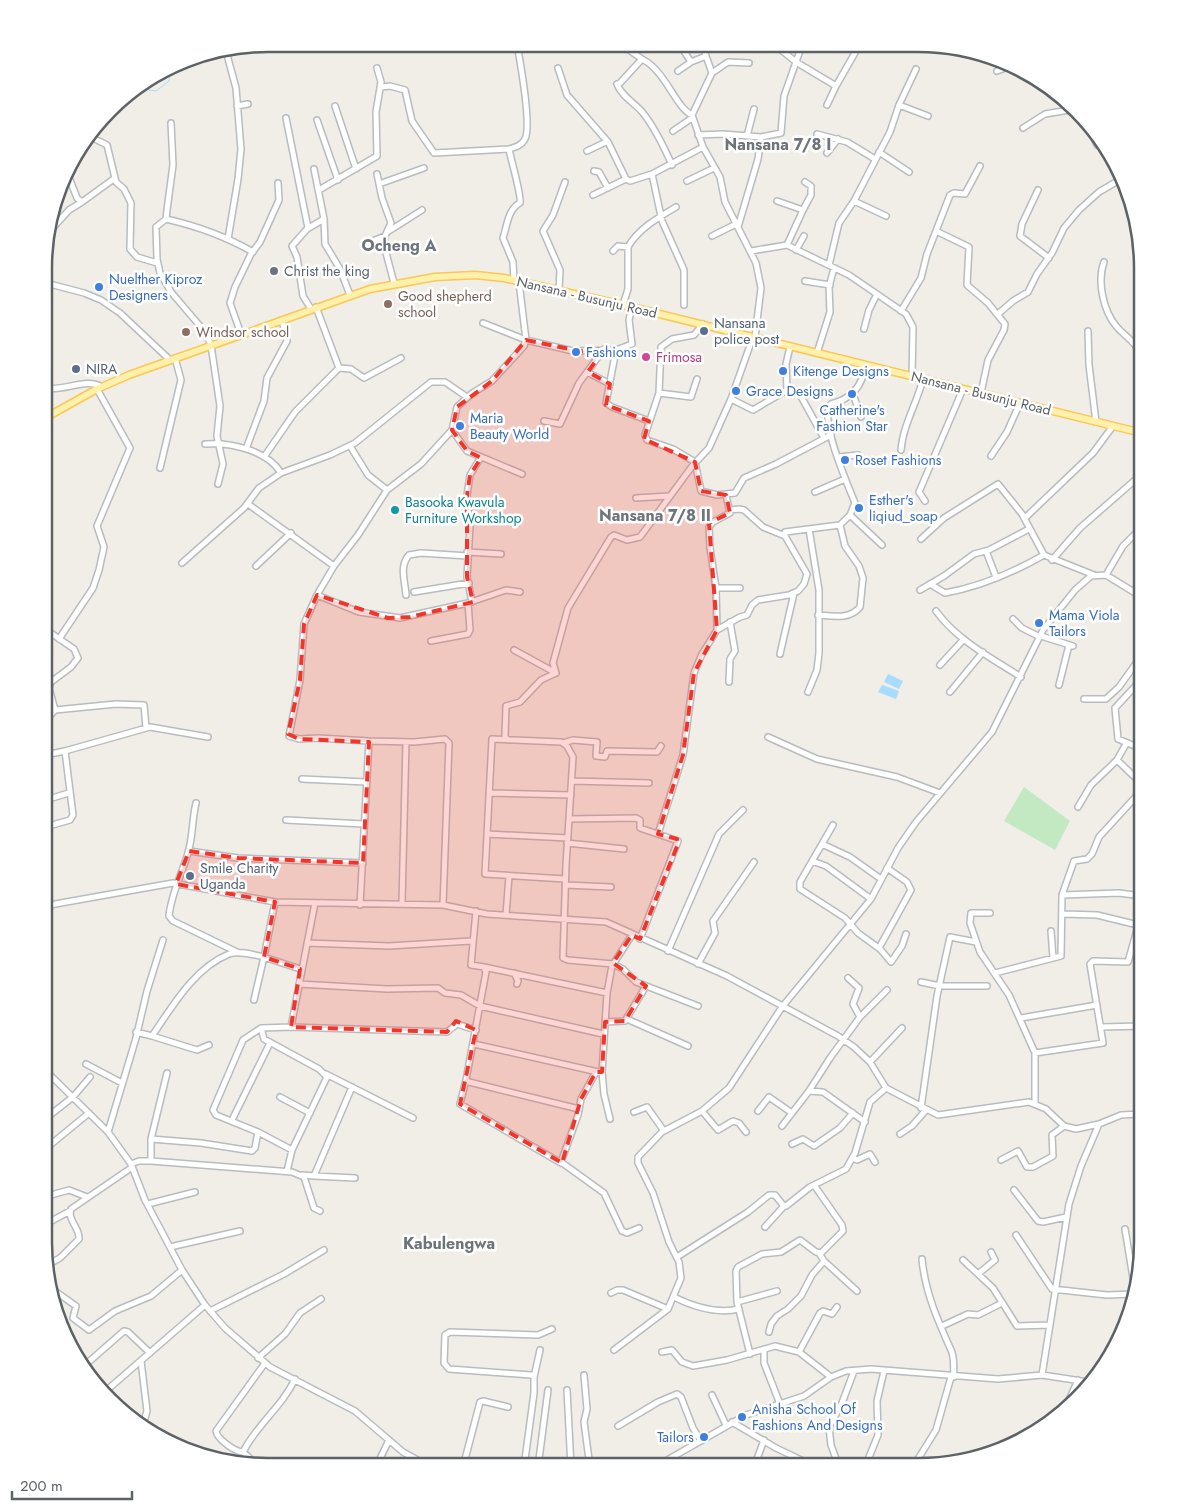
<svg xmlns="http://www.w3.org/2000/svg" width="1186" height="1511" font-family="Jost,sans-serif">
  <style>
    .green { fill: #c2e9c1 }
    .water { fill: #a7dbff }
    .lines { fill: none; stroke-linecap: round; stroke-linejoin: round }
    .stream { stroke: #a7dbff; stroke-width: 1 }
    .minor-casing { stroke: #b8bcc0; stroke-width: 8 }
    .major-casing { stroke: #f9c856; stroke-width: 9 }
    .minor { stroke: #fff; stroke-width: 5 }
    .major { stroke: #fff0ac; stroke-width: 6 }
    .marked { fill: #f33429; fill-opacity: 0.2; stroke: #f33429; stroke-width: 4; stroke-dasharray: 10 6; stroke-linejoin: round }
    .worship-dot { fill: #6b7280; stroke: #fff; stroke-width: 2 }
    .shop-dot { fill: #3f7fe0; stroke: #fff; stroke-width: 2 }
    .education-dot { fill: #8d6e63; stroke: #fff; stroke-width: 2 }
    .service-dot { fill: #5c6f8a; stroke: #fff; stroke-width: 2 }
    .hotel-dot { fill: #d1479c; stroke: #fff; stroke-width: 2 }
    .culture-dot { fill: #0f9aa8; stroke: #fff; stroke-width: 2 }
    .labels { text-anchor: middle; stroke-width: 5; stroke-linejoin: round; paint-order: stroke }
    .worship-label { font-size: 14px; fill: #5b616d; stroke: #fff; text-anchor: start }
    .shop-label { font-size: 14px; fill: #366cbe; stroke: #fff; text-anchor: start }
    .education-label { font-size: 14px; fill: #785e54; stroke: #fff; text-anchor: start }
    .street-label { font-size: 14px; fill: #5d6267; stroke: #fff }
    .service-label { font-size: 14px; fill: #4e5e75; stroke: #fff; text-anchor: start }
    .hotel-label { font-size: 14px; fill: #b23c85; stroke: #fff; text-anchor: start }
    .culture-label { font-size: 14px; fill: #0d838f; stroke: #fff; text-anchor: start }
    .quarter-label { font-size: 16px; font-weight: bold; fill: #6e7479; stroke: #fff }
    .rim { fill: none; stroke: #5d6267; stroke-width: 2.5 }
  </style>
  <rect width="100%" height="100%" fill="#f0eee6"/>
  <path class="green" d="M1024 787 1070 821 1055 850 1004 821Z"/>
  <path class="water" d="M888 674 903 681 899 689 884 682Z
    M882 685 899 691 896 699 878 692Z"/>
  <g class="lines">
    <path class="stream" d="M194 57H203L207 54
      M140 88 156 91 169 81 170 71"/>
    <defs>
      <path id="minor" d="M622 45 642 59
        M680 45 691 62
        M703 45 706 56
        M775 45 796 62 836 86 856 51
        M226 51 236 88 241 149 238 179 228 239
        M749 63 728 62 712 73 692 115 703 147 720 177 725 202 756 263 761 288 755 337
        M558 68 567 95 608 142 626 179 630 181 652 174
        M678 71 691 62 706 56 712 73
        M997 71 1005 68
        M381 87 390 86 405 90 412 121 434 153 509 149C516 147 521 146 525 139 532 125 520 61 517 44
        M827 105 836 86
        M899 105 928 116
        M237 106 248 104
        M335 106 356 169
        M286 118 308 228
        M317 120 338 180
        M171 123 173 165 167 210 166 219 156 227 157 259 160 273 171 292 206 333 211 345 220 406 217 436 223 464 218 484
        M1023 128 1045 114 1069 110
        M673 131 692 118
        M93 133 95 139 107 145 116 182 124 189 131 203 130 249 137 257 157 263
        M817 134 847 142 875 159
        M698 135 723 134 761 137 781 133 784 96 802 45
        M747 136 754 109
        M1093 136 1097 145
        M509 149C511 160 522 197 520 203 508 209 507 226 503 238L513 262 514 280
        M587 151 606 142
        M879 152 909 172
        M827 153 838 139
        M672 165C664 147 655 128 643 113 635 103 621 96 617 84L620 83 642 59C666 71 675 107 692 115
        M314 169 324 219 325 244 340 269 350 295
        M594 171 599 172 608 188
        M377 174 382 198 391 223 385 236V249L394 283
        M68 175 77 198 82 202 115 178
        M687 181 714 168
        M379 184 424 168
        M319 190 377 156 376 112 381 82 377 68
        M1038 190 1022 224 1020 236 1049 258
        M593 195 626 179
        M777 201 803 210 787 245
        M854 201 886 216
        M803 210 811 195V186L805 182
        M166 219C197 226 225 236 253 252
        M738 227 758 159 761 137
        M389 231 422 210
        M936 231 969 247 967 285 988 303 1005 324 1004 330 988 360 981 393
        M48 233 69 210 82 202
        M712 236 736 224
        M365 244 385 236
        M796 250 804 236
        M613 251 618 246 628 247
        M751 251 787 245 849 275 906 314 913 327 912 377
        M1104 262C1097 281 1103 310 1116 326 1127 339 1136 340 1142 360
        M829 265 839 223 854 201 890 132 899 105 916 69
        M805 281 830 285
        M46 283 84 293 101 300 120 313 170 360
        M559 290 560 270 543 231 553 215 565 182
        M623 305 628 289V247C638 229 659 217 676 207
        M684 305V270L662 221 652 174 703 147
        M311 309 303 296 297 257 292 246 307 229 324 219
        M901 311 921 278 927 254 950 195 954 193 965 194 980 166
        M998 314 1013 301 1028 292 1037 274 1052 253 1064 228 1079 210 1099 192 1121 179
        M483 323 526 340 573 351 616 350 632 344 629 320 632 307
        M703 324 694 335 672 339 661 347 659 393 645 435 647 440 673 449 695 462 701 491 717 495 735 493 744 478 776 464 831 435
        M864 329 869 310 877 294
        M1088 331 1089 365 1096 422
        M241 334 230 303 235 287 251 254 260 242 279 200 278 183
        M616 350 606 403 612 407 649 421
        M817 353 830 312 829 287 834 268
        M339 368 351 369 364 378 401 358
        M587 372 610 384
        M45 388C64 392 86 377 102 387
        M787 389 798 391 824 438
        M659 393 691 397 697 379
        M853 394 861 417
        M731 399 753 410 787 390 786 364 790 347
        M544 421 560 424 579 383 604 349
        M452 430 467 451 522 474
        M350 446 368 475 387 490
        M246 449 264 401 267 378 287 341 282 320
        M901 450C903 425 917 403 923 379
        M991 456 1007 432 1020 403
        M264 457 295 412 339 368 316 307
        M839 457 858 455
        M160 468 181 380 175 358
        M281 473 330 455 355 443 431 382H445L467 397
        M815 492 845 479
        M636 498 669 496
        M925 501 919 492 963 389
        M248 504 334 566
        M850 515 882 545
        M1025 518 1093 453 1113 426
        M785 536V532L840 525 850 515 855 503C848 485 818 418 831 404 851 399 863 386 865 365
        M921 539 944 518 998 484 1022 514 1044 555C1014 572 979 587 945 593L930 584
        M986 551 996 577
        M467 552 501 554
        M1044 555 1094 575
        M1052 560 1080 528 1142 474
        M182 563 244 508 259 488 281 473C267 450 230 442 205 444
        M256 566 291 533
        M1106 575 1123 546 1142 527
        M716 588H740
        M920 590 944 576 974 554 989 550 1029 529
        M414 592 469 583
        M317 595 359 612 400 618 468 603 506 590 520 592
        M406 595C405 581 399 566 409 555L421 553 468 556
        M472 602 467 577 470 525 467 495 470 475 481 457
        M936 611C957 640 991 658 1021 677
        M818 615C832 616 850 620 860 607L863 578 859 566 845 546 840 525
        M1013 619 1022 628 1040 637
        M717 630 740 617 747 615 752 605 758 600 789 595 798 591 804 584 807 574 785 536 763 527 744 510 739 509 730 510
        M1041 636 1073 646
        M59 639 93 588 99 570 104 547 97 526 130 448 97 389
        M431 641 468 634 470 630 468 603
        M514 650 556 673
        M780 654 794 593
        M940 665 964 639
        M729 682 730 659 735 651 730 622
        M1059 685 1069 645
        M808 692 817 670 819 653V590L809 529
        M950 692 983 652
        M1084 699H1106L1119 687 1142 655
        M55 710 116 704 144 705 146 728
        M45 721 55 710 49 688 51 682 71 667 78 658 74 649 45 629
        M768 737 817 759 897 777 940 793
        M507 740 505 736 506 706 520 702 541 680 556 673 553 663 568 608 611 537 614 535 627 540 640 537 693 465 709 448 731 399 753 337
        M369 741 414 742 445 739 449 743 443 905
        M563 743 573 740 597 742 596 756 605 757 607 751 657 752 661 746
        M1142 749 1118 739 1115 708 1142 679
        M45 755 65 751
        M1117 760 1142 784
        M302 779 366 782
        M572 781 649 783
        M489 793 571 795
        M45 800 69 793
        M196 803C192 819 193 837 188 853 182 874 171 894 169 916L173 921 239 953
        M1078 807 1091 785 1117 760 1126 744
        M569 819 636 818 640 820V828L678 841 640 939
        M286 820 364 824
        M833 825 800 882V889L845 918 858 933 880 949 891 962 902 946 906 934
        M45 827 70 820 73 815 65 751 150 727 208 737
        M487 834 568 838
        M658 834 683 755 694 673 702 654 717 630 716 588 710 548 709 527 713 522 730 513 726 495
        M567 843 624 849
        M822 844 850 857 881 879
        M189 851 238 858 363 863
        M812 861 826 866 871 899
        M565 879 485 874 492 739 561 742 567 746 573 757 566 865 563 958 568 960 613 964 623 969 636 982 698 1006
        M565 885 611 887
        M1062 895 1119 893 1142 896
        M315 903 291 1027 447 1032 457 1024 476 1030
        M402 903 406 742
        M360 905 369 741 318 738 299 739 289 736 300 680 304 624 317 595 334 566 358 535 387 490 421 464 452 430 457 407 471 394 492 381 524 346 526 340 519 282
        M44 906 173 883 275 902 443 905 487 914 606 922 727 976 838 1036 854 1047 870 1062 886 1088 938 1115 1029 1102 1046 1109 1064 1126 1076 1129 1099 1124 1121 1115 1142 1114
        M476 911 471 965 484 967 486 972 466 1080 469 1082 579 1109
        M990 913H971L970 923 980 952 1009 995 1035 1053V1104
        M1063 914 1097 915 1138 925
        M506 915 509 876
        M1051 931 1053 958
        M307 943 389 946 471 941
        M879 948 911 890 907 882 887 868
        M668 951 719 834 743 810
        M698 964 715 933 713 921 754 862
        M484 967 607 993
        M514 973 518 981 517 984
        M995 973 1061 956 1062 895 1074 861 1087 859 1092 854 1099 837 1142 790
        M848 978 859 988 853 1004 860 1017
        M921 982 940 986H987
        M299 984 387 989 438 988 445 993 461 995 480 1006 603 1034
        M254 1000 264 957 300 969
        M1021 1018 1097 1005
        M627 1019 688 1046
        M605 1022 625 1021 646 986
        M291 1027 261 1028 243 1040 213 1110 216 1115 258 1132 292 1150
        M1101 1027 1142 1026
        M261 1028 264 1039 319 1069 327 1077 292 1150 287 1171
        M136 1032 152 1036C172 1007 194 968 229 954 239 950 254 955 264 957L275 902
        M152 1036 197 1050 209 1045
        M474 1044 598 1072
        M1035 1053 1103 1043 1090 964 1093 961 1128 962 1142 912
        M870 1062 902 1028
        M86 1064 122 1083
        M44 1069 108 1132 131 1164 145 1200 182 1270 205 1305 225 1328 270 1367 355 1411 403 1452 430 1467
        M596 1072 581 1099 578 1115 561 1162 604 1193 622 1231 627 1233 639 1228
        M326 1074 413 1118
        M466 1080 460 1104 561 1163
        M809 1091 823 1092 865 1122
        M280 1097 310 1113
        M921 1108 937 996 950 937 976 942
        M702 1111 718 1130 733 1121 739 1123 746 1132
        M758 1111 769 1097 792 1113
        M634 1112 647 1107 664 1131
        M50 1115 73 1097 90 1077
        M610 1119 604 1094 602 1072 607 993 612 966 632 935
        M232 1120 270 1043
        M782 1126 809 1091 830 1058 860 1017 887 990
        M108 1132 136 1038 147 991 163 940
        M900 1134 912 1126 926 1110
        M151 1139 167 1073
        M792 1144 803 1139 814 1146 840 1128 853 1113
        M44 1150 89 1113
        M853 1158 857 1160 870 1154 875 1162
        M1001 1160 1018 1151 1027 1167H1033L1053 1156 1052 1135 1064 1126
        M151 1161V1139L201 1143 252 1151 255 1148 258 1132
        M131 1164 139 1161H151L292 1172 304 1177 314 1208 320 1211
        M302 1175 314 1176 352 1087
        M314 1176 355 1178
        M1014 1190 1038 1221 1043 1222 1066 1217
        M44 1197 69 1190 87 1197
        M148 1204 195 1192
        M44 1225 70 1211
        M765 1227 784 1206
        M1125 1229 1135 1290
        M1016 1235 1052 1289 1107 1295 1134 1294
        M170 1247 240 1231
        M819 1253 824 1261 857 1291
        M677 1257 748 1212 769 1195H775L783 1205 786 1206 810 1187 846 1169 855 1153 870 1102 886 1088
        M922 1259C925 1292 938 1321 951 1350 955 1357 953 1369 954 1377
        M963 1260 993 1288 1017 1326 1050 1325
        M49 1264 52 1289 76 1306 73 1318 89 1330 115 1311 151 1296 182 1270
        M47 1265 60 1258 79 1239C80 1228 67 1220 71 1209L131 1168
        M978 1274 995 1260 991 1252
        M611 1293 617 1290H623L668 1309
        M674 1297C694 1307 717 1314 739 1309
        M737 1302 777 1291
        M210 1311 284 1274 324 1250
        M942 1326 968 1314 978 1315 1002 1303
        M769 1332 771 1324 777 1316 788 1309 801 1296 812 1275 824 1261
        M764 1349V1363L780 1404
        M614 1350 668 1309 681 1278 679 1262 669 1242 653 1193 638 1163V1157L662 1132 702 1111 729 1088 782 1007 871 899 898 848 916 822 992 732 1043 630 1075 590 1091 576 1106 575 1142 597
        M662 1352 672 1350 682 1362 693 1366 727 1360 775 1346 799 1352 831 1377
        M799 1352 820 1313 823 1311 832 1314 837 1307
        M750 1354 737 1302 736 1271 738 1267 762 1254 781 1252 800 1240 816 1252 821 1253 843 1231 842 1225 814 1185
        M258 1358 285 1334 300 1313 321 1299
        M84 1366 124 1331 128 1332 150 1353
        M584 1375 587 1409 584 1422 590 1467
        M1042 1375 1069 1204 1081 1166 1099 1124
        M534 1377 540 1350
        M107 1390 205 1305
        M567 1390 571 1467
        M712 1395 726 1425
        M1069 1400 1078 1380
        M732 1422 776 1448 816 1467
        M138 1423 145 1418 147 1411 141 1361
        M618 1426 658 1402 677 1394 681 1397 693 1428 701 1441
        M243 1452C235 1452 217 1439 216 1431L265 1363
        M260 1467 243 1452C257 1424 282 1407 295 1379
        M376 1467 389 1440
        M404 1467 410 1456
        M463 1467 480 1402 483 1401 508 1407
        M524 1467 534 1393V1377L531 1375 449 1369 444 1363 445 1335 450 1332 538 1335 552 1329
        M538 1467 548 1390
        M655 1467 746 1415 804 1396 831 1377 846 1371 871 1369 998 1379 1042 1375 1088 1382
        M754 1467 764 1440
        M839 1467 831 1445 829 1427 842 1403 854 1371
        M865 1467 878 1435 877 1401 884 1371
        M913 1467 936 1430 951 1377"/>
      <path id="major" d="M45 418 97 389 129 375 370 289 435 277 475 275 504 278 623 305 1142 433"/>
    </defs>
    <use href="#minor" class="minor-casing"/>
    <use href="#major" class="major-casing"/>
    <use href="#minor" class="minor"/>
    <use href="#major" class="major"/>
  </g>
  <path class="marked" d="M526 340 579 351 604 349 588 372 610 384 606 405 649 421 644 439 695 462 701 491 726 495 730 513 709 523 717 630 694 673 683 755 658 834 677 839 678 844 640 939 632 935 613 963 646 986 625 1021 605 1022 602 1072H596L581 1099 562 1163 460 1104 476 1030 456 1021 447 1032 291 1027 300 969 264 957 275 902 176 884 189 851 238 858 363 863 369 742 299 739 288 734 300 680 304 624 317 595 388 618 410 617 473 602 467 577V495L470 475 481 458 467 451 452 430 457 407 492 381Z"/>
  <circle class="worship-dot" cx="274" cy="271" r="5"/>
  <g class="shop-dot">
    <circle cx="99" cy="287" r="5"/>
    <circle cx="576" cy="352" r="5"/>
    <circle cx="783" cy="371" r="5"/>
    <circle cx="736" cy="391" r="5"/>
    <circle cx="852" cy="394" r="5"/>
    <circle cx="460" cy="426" r="5"/>
    <circle cx="845" cy="460" r="5"/>
    <circle cx="859" cy="508" r="5"/>
    <circle cx="1039" cy="623" r="5"/>
    <circle cx="742" cy="1417" r="5"/>
    <circle cx="704" cy="1437" r="5"/>
  </g>
  <g class="education-dot">
    <circle cx="388" cy="304" r="5"/>
    <circle cx="186" cy="332" r="5"/>
  </g>
  <g class="service-dot">
    <circle cx="704" cy="331" r="5"/>
    <circle cx="76" cy="369" r="5"/>
    <circle cx="190" cy="876" r="5"/>
  </g>
  <circle class="hotel-dot" cx="646" cy="357" r="5"/>
  <circle class="culture-dot" cx="395" cy="510" r="5"/>
  <g class="labels">
    <g class="worship-label">
      <text x="284" y="276">Christ the king</text>
    </g>
    <g class="shop-label">
      <text x="109" y="284">Nuelther Kiproz<tspan x="109" dy="16">Designers</tspan></text>
      <text x="586" y="357">Fashions</text>
      <text x="793" y="376">Kitenge Designs</text>
      <text x="746" y="396">Grace Designs</text>
      <text x="852" y="415" text-anchor="middle">Catherine's<tspan x="852" dy="16">Fashion Star</tspan></text>
      <text x="470" y="423">Maria<tspan x="470" dy="16">Beauty World</tspan></text>
      <text x="855" y="465">Roset Fashions</text>
      <text x="869" y="505">Esther's<tspan x="869" dy="16">liqiud_soap</tspan></text>
      <text x="1049" y="620">Mama Viola<tspan x="1049" dy="16">Tailors</tspan></text>
      <text x="752" y="1414">Anisha School Of<tspan x="752" dy="16">Fashions And Designs</tspan></text>
      <text x="694" y="1442" text-anchor="end">Tailors</text>
    </g>
    <g class="education-label">
      <text x="398" y="301">Good shepherd<tspan x="398" dy="16">school</tspan></text>
      <text x="196" y="337">Windsor school</text>
    </g>
    <g class="street-label">
      <text transform="translate(587 297) rotate(13)" y="5">Nansana - Busunju Road</text>
      <text transform="translate(981 393) rotate(14)" y="5">Nansana - Busunju Road</text>
    </g>
    <g class="service-label">
      <text x="714" y="328">Nansana<tspan x="714" dy="16">police post</tspan></text>
      <text x="86" y="374">NIRA</text>
      <text x="200" y="873">Smile Charity<tspan x="200" dy="16">Uganda</tspan></text>
    </g>
    <g class="hotel-label">
      <text x="656" y="362">Frimosa</text>
    </g>
    <g class="culture-label">
      <text x="405" y="507">Basooka Kwavula<tspan x="405" dy="16">Furniture Workshop</tspan></text>
    </g>
    <g class="quarter-label">
      <text x="778" y="150">Nansana 7/8 I</text>
      <text x="399" y="251">Ocheng A</text>
      <text x="655" y="521">Nansana 7/8 II</text>
      <text x="449" y="1249">Kabulengwa</text>
    </g>
  </g>
  <path d="M0 0H1186V1511H0ZM268 52H918A216 216 0 0 1 1134 268V1242A216 216 0 0 1 918 1458H268A216 216 0 0 1 52 1242V268A216 216 0 0 1 268 52Z" fill="#fff" fill-rule="evenodd"/>
  <path class="rim" d="M268 52H918A216 216 0 0 1 1134 268V1242A216 216 0 0 1 918 1458H268A216 216 0 0 1 52 1242V268A216 216 0 0 1 268 52Z"/>
  <path d="M12 1491v8h120v-8" fill="none" stroke="#5d6267" stroke-width="2.5"/>
  <text x="20" y="1491" font-size="15" fill="#5d6267" stroke="#ffffff" stroke-width="4" paint-order="stroke">200 m</text>
</svg>
